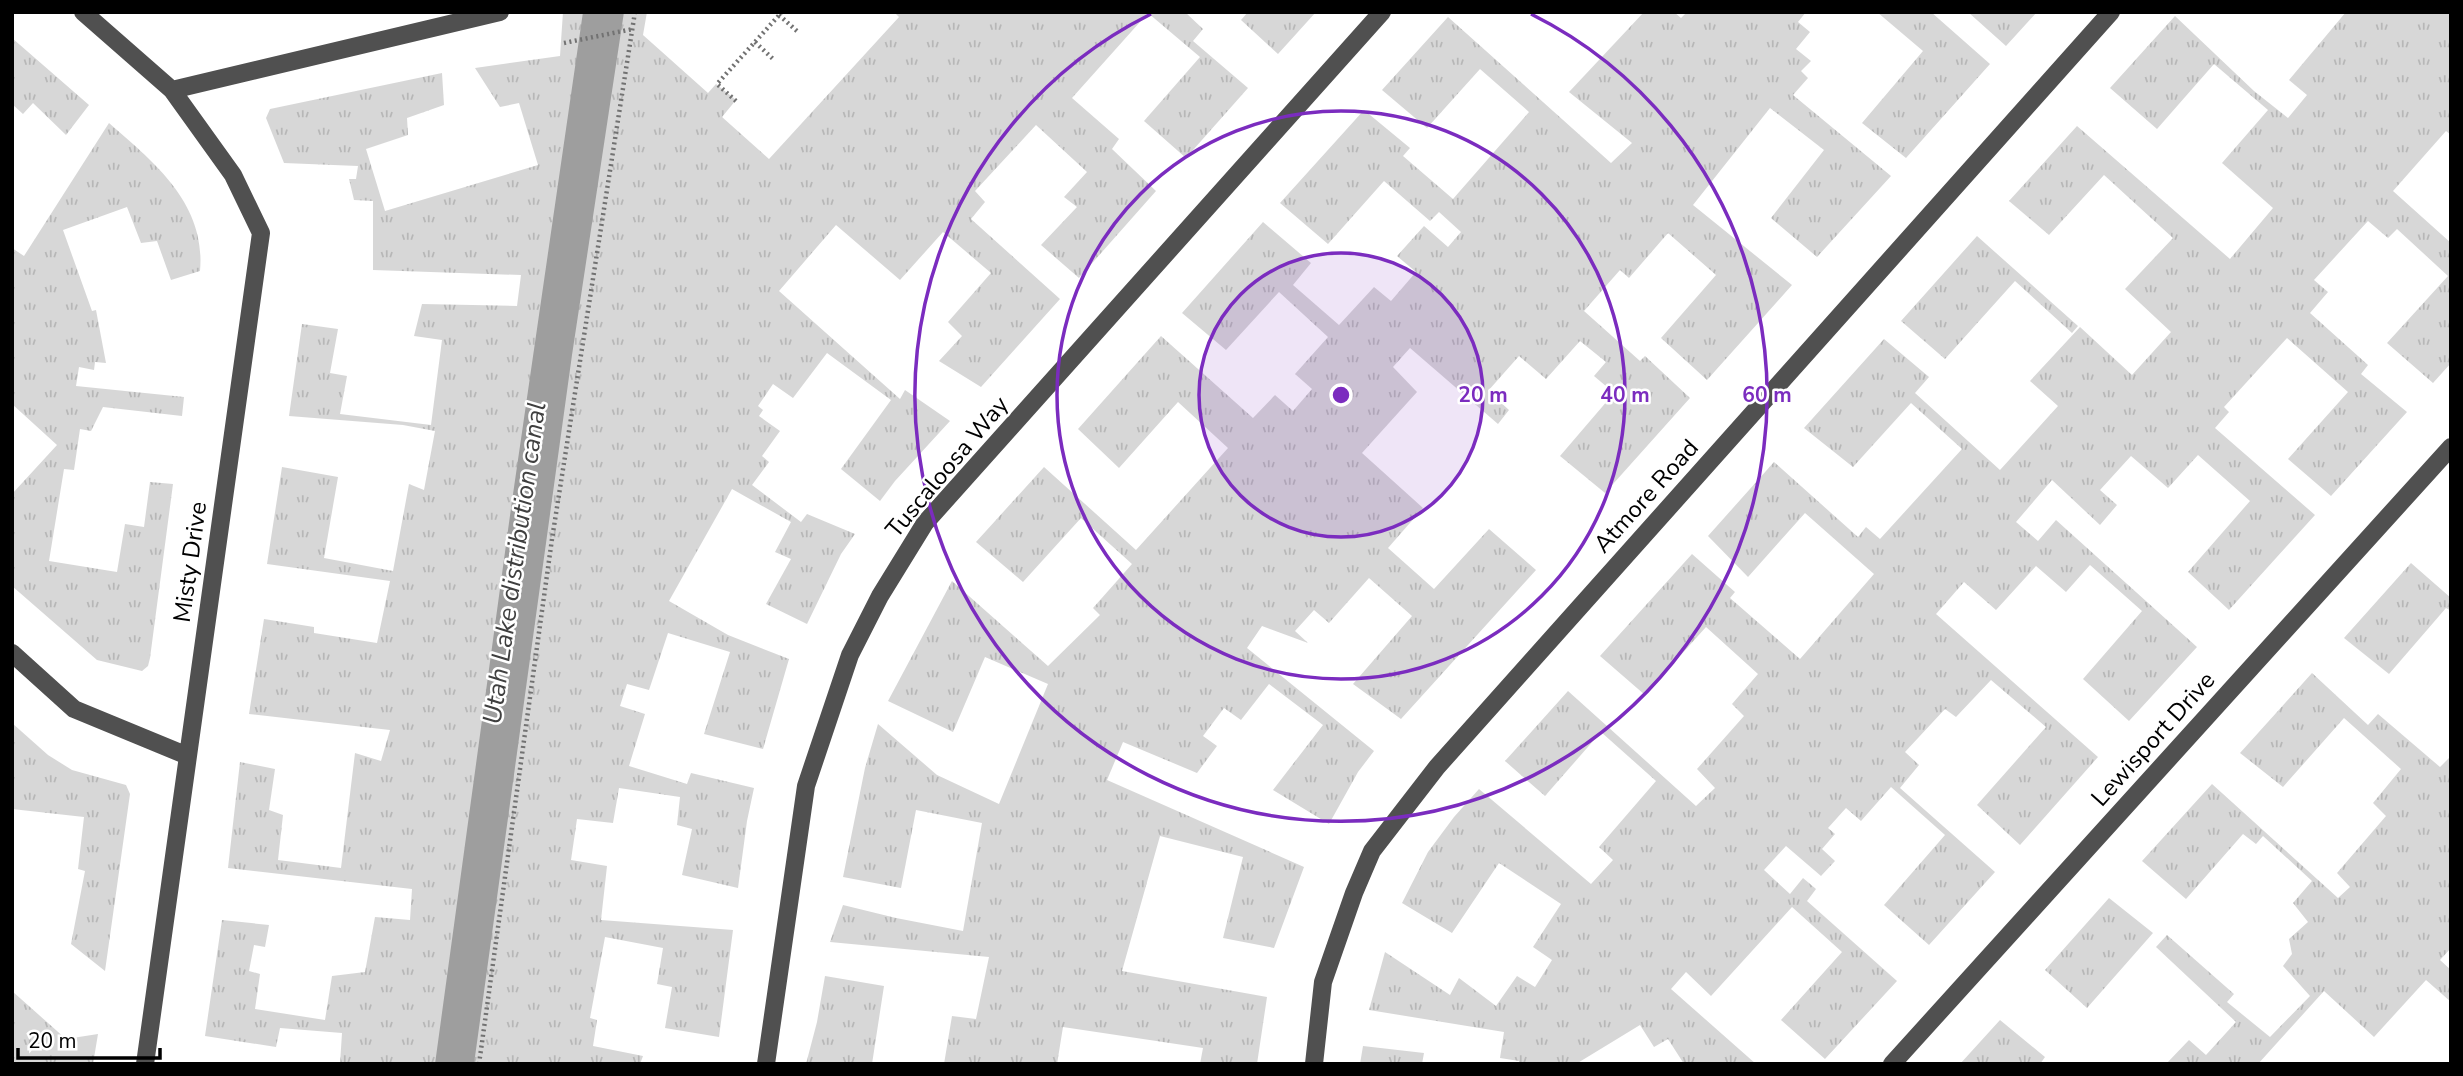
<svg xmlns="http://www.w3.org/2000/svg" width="2463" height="1076" font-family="'Nunito Sans',sans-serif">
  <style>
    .grass { fill: url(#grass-tufts) }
    .water { fill: #9e9e9e }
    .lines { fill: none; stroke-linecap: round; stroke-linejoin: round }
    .path { stroke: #727272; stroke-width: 4.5; stroke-dasharray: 2 3.5; stroke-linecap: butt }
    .minor { stroke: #505050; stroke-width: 18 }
    .ring { fill: none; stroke: #7b2cbf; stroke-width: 3.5 }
    .labels { text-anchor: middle; stroke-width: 5; stroke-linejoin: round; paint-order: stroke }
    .street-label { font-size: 24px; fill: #000; stroke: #fff }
    .water-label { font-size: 26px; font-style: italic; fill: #3f3f3f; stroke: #fff }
    .centre { fill: #7b2cbf; stroke: #fff; stroke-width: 3.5 }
    .ring-label { font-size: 21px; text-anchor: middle; font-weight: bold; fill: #7b2cbf; stroke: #fff; stroke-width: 5; stroke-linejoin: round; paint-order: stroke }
  </style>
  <defs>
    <pattern id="grass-tufts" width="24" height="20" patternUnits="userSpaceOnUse" patternTransform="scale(1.75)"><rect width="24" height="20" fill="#d7d7d7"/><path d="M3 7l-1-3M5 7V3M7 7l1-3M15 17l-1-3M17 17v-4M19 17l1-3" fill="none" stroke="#b7b7b7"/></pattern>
  </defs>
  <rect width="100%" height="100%" fill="#fff"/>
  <path class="grass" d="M563 12H647L643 35 708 93 716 84 736 100 722 117 769 159 899 17 894 12H1185L1203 29 1193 41 1248 88 1186 158 1144 121 1200 57 1148 13 1072 98 1119 139 1112 149 1156 191 1079 278 1041 245 1077 207 1064 197 1087 172 1036 125 975 191 985 202 971 219 1060 299 981 387 939 361 962 336 948 322 991 273 943 232 900 280 836 225 779 291 900 399 905 390 950 421 895 481 880 501 841 469 891 400 827 353 793 398 773 384 758 406 763 410 759 416 780 431 762 456 769 462 752 485 801 522 807 514 855 534 841 554 807 624 766 604 791 559 775 552 791 522 732 489 669 601 728 635 789 659 763 749 704 734 730 652 668 633 649 690 627 684 620 706 645 714 629 766 687 784 691 773 754 788 747 821 738 888 682 875 692 829 677 825 680 797 619 788 613 823 577 819 571 860 607 866 601 920 733 930 719 1037 665 1028 672 987 657 984 663 948 605 937 590 1018 597 1020 593 1046 643 1056 640 1064H340L342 1033 280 1028 276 1047 205 1036 222 920 269 925 265 947 254 945 249 971 260 974 255 1009 325 1020 332 976 365 972 375 917 410 920 412 889 228 868 240 762 275 769 269 810 283 815 278 860 341 868 355 753 381 761 390 730 249 714 264 619 314 627V633L377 643 390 581 267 564 282 467 338 477 324 558 393 571 409 484 424 490 435 431 403 425 289 416 302 324 338 329 330 373 347 376 340 414 431 425 442 340 414 336 422 304 517 306 521 275 373 270V201L354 200 349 179H356L358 166 284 163 266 118 270 109 442 73 444 105 407 118 408 135 366 149 385 211 538 165 519 103 500 107 475 68 560 56Z
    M1248 12H1316L1278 54 1241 20Z
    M1644 12H1674L1681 18 1687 12H1806L1798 22 1810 32 1796 49 1811 61 1801 71 1808 78 1793 95 1891 176 1817 257 1771 218 1824 150 1770 108 1693 205 1792 285 1707 380 1661 338 1716 275 1668 233 1629 278 1620 270 1584 311 1640 361 1645 356 1690 398 1605 493 1560 456 1614 393 1594 376 1606 362 1580 341 1546 379 1519 356 1488 391 1509 410 1498 424 1410 348 1393 367 1417 392 1362 453 1423 508 1388 548 1434 589 1489 529 1536 570 1401 719 1353 684 1412 616 1369 578 1329 623 1314 610 1295 631 1308 643 1262 626 1247 648 1374 751 1358 772 1329 824 1273 790 1323 725 1269 684 1241 720 1224 708 1203 736 1217 746 1197 773 1123 742 1107 780 1304 867 1274 948 1223 938 1243 857 1160 836 1122 971 1267 997 1257 1064H1200L1203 1048 1063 1027 1057 1064H944L952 1016 976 1019 989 957 830 942 843 905 896 918 963 931 982 823 916 810 901 888 843 877 865 768 878 724 937 775 999 804 1048 684 985 657 953 732 888 701 952 581 1048 666 1100 615 1093 608 1132 564 1081 518 1023 582 976 542 1044 467 1136 550 1228 448 1178 402 1119 468 1078 429 1161 336 1253 418 1275 395 1293 411 1312 389 1295 374 1328 337 1279 292 1226 350 1182 313 1263 222 1311 263 1293 285 1339 325 1374 287 1391 301 1416 272 1397 256 1424 226 1448 247 1461 232 1439 212 1430 221 1384 181 1328 244 1280 203 1364 110 1410 148 1403 156 1453 199 1529 112 1480 69 1427 128 1382 90 1448 17 1611 163 1632 143 1569 92Z
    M1877 12H1931L1990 64 1906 158 1862 123 1923 51Z
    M1968 12H2037L2006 46Z
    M2346 12H2451V135L2446 131 2393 191 2451 243V363L2433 383 2387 343 2448 276 2397 229 2388 238 2368 221 2314 280 2328 292 2310 313 2368 365 2361 374 2407 412 2331 496 2288 459 2348 392 2287 338 2224 407 2229 412 2215 428 2315 515 2229 610 2188 572 2250 501 2198 455 2168 488 2131 456 2100 490 2117 505 2100 525 2052 480 2016 522 2038 541 2056 520 2197 647 2129 721 2083 679 2142 611 2090 565 2066 592 2036 566 1996 610 1964 582 1936 614 2098 757 2020 845 1977 805 2046 727 1991 680 1956 717 1945 709 1905 752 1919 765 1900 788 1995 872 1929 945 1884 905 1945 835 1891 787 1861 821 1846 808 1828 828 1835 834 1822 849 1835 861 1821 876 1786 846 1764 870 1790 894 1803 878 1816 889 1807 901 1897 981 1825 1059 1781 1020 1842 952 1792 907 1711 996 1686 972 1671 989 1756 1064H1684L1668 1039 1654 1047 1640 1025 1576 1064H1519V1061L1500 1058 1504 1032 1369 1010 1385 952 1450 995 1459 978 1496 1006 1517 976 1535 987 1552 960 1533 947 1561 904 1499 863 1452 933 1402 903 1428 852 1454 817 1479 789 1591 884 1613 860 1599 847 1656 781 1601 732 1545 796 1505 761 1568 691 1696 806 1715 788 1697 769 1744 716 1732 704 1758 674 1706 627 1645 695 1600 656 1692 554 1735 592 1730 598 1800 659 1874 574 1805 513 1748 577 1708 536 1774 462 1858 537 1866 527 1880 539 1962 449 1911 403 1853 467 1804 428 1884 339 1929 377 1915 393 2000 470 2058 406 2030 381 2080 327 2132 375 2171 332 2125 289 2173 238 2104 175 2049 235 2009 201 2077 126 2230 259 2273 208 2222 163 2268 110 2214 64 2157 129 2110 88 2175 16 2254 91 2288 118 2307 95 2289 80Z
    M12 38 89 105 66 135 33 103 23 114 12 104Z
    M109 123C155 163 206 204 200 271L171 280 157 241 141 243 127 207 63 230 92 311 96 310 106 363 95 362 94 370 79 367 76 386 184 397 182 416 103 407 91 431 80 429 74 470 64 469 49 561 117 572 125 524 144 527 150 482 173 484 150 658 148 666 142 671 97 660 12 586V494L57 445 12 404V248L24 256Z
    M1977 236 2078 326 2072 333 2015 281 1945 359 1901 321Z
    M2411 563 2451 598V611L2446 608 2389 674 2344 638Z
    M2312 673 2368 725 2378 714 2440 767 2451 756V948L2440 960 2451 970V1002L2426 980 2374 1037 2324 991 2258 1064H2166L2189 1040 2206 1055 2236 1022 2156 947 2167 935 2234 994 2227 1002 2270 1037 2310 996 2283 966 2292 954 2289 939 2308 922 2293 903 2312 881 2263 836 2256 844 2243 834 2186 899 2142 861 2212 784 2338 898 2350 887 2337 873 2386 816 2373 803 2401 769 2344 718 2283 787 2240 753Z
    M12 723 48 755 72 770 126 785 130 794 105 971 71 944 85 871 78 869 84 817 12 809Z
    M2109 898 2153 933 2087 1008 2045 970Z
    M825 976 884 986 872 1064H806L817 1022Z
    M12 991 66 1039 98 1034 93 1064H12Z
    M2000 1020 2045 1057 2040 1064H1960Z
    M1363 1046 1424 1053 1422 1064H1360Z"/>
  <path class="water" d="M583 12H624L572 355 474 1064H435L512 501Z"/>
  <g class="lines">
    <path class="path" d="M779 15 798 32
      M755 42 773 59
      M564 43 633 29
      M736 101 717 84 782 12
      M479 1064 552 539 635 12"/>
    <path class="minor" d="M83 12 172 90 500 12
      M12 653 74 709 188 756
      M145 1064 261 233 233 175 172 90
      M766 1064 806 786 850 655 880 596 925 523 1382 12
      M1314 1064 1323 982 1354 893 1372 851 1437 767 2111 12
      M1892 1064 2451 447"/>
  </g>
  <circle cx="1341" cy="395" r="142" fill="#7b2cbf" fill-opacity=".12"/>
  <g class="ring">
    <circle cx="1341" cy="395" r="142"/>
    <circle cx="1341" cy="395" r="284"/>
    <path d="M1531 14A426 426 0 1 1 1151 14"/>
  </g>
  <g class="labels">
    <g class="street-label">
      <text transform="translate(947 467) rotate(-50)" y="8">Tuscaloosa Way</text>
      <text transform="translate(1646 496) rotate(-48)" y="8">Atmore Road</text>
      <text transform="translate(190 562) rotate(-82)" y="8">Misty Drive</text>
      <text transform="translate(2153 739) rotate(-48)" y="8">Lewisport Drive</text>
    </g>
    <g class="water-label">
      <text transform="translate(514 563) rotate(-82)" y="9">Utah Lake distribution canal</text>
    </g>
  </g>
  <circle cx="1341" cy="395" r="10" class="centre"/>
  <g class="ring-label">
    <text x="1483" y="402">20 m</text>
    <text x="1625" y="402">40 m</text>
    <text x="1767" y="402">60 m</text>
  </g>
  <rect width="2463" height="1076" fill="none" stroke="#000000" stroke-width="28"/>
  <path d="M18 1048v10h142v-10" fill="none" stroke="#000000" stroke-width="3.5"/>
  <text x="28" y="1048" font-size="21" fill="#000000" stroke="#ffffff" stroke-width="5" paint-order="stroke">20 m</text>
</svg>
